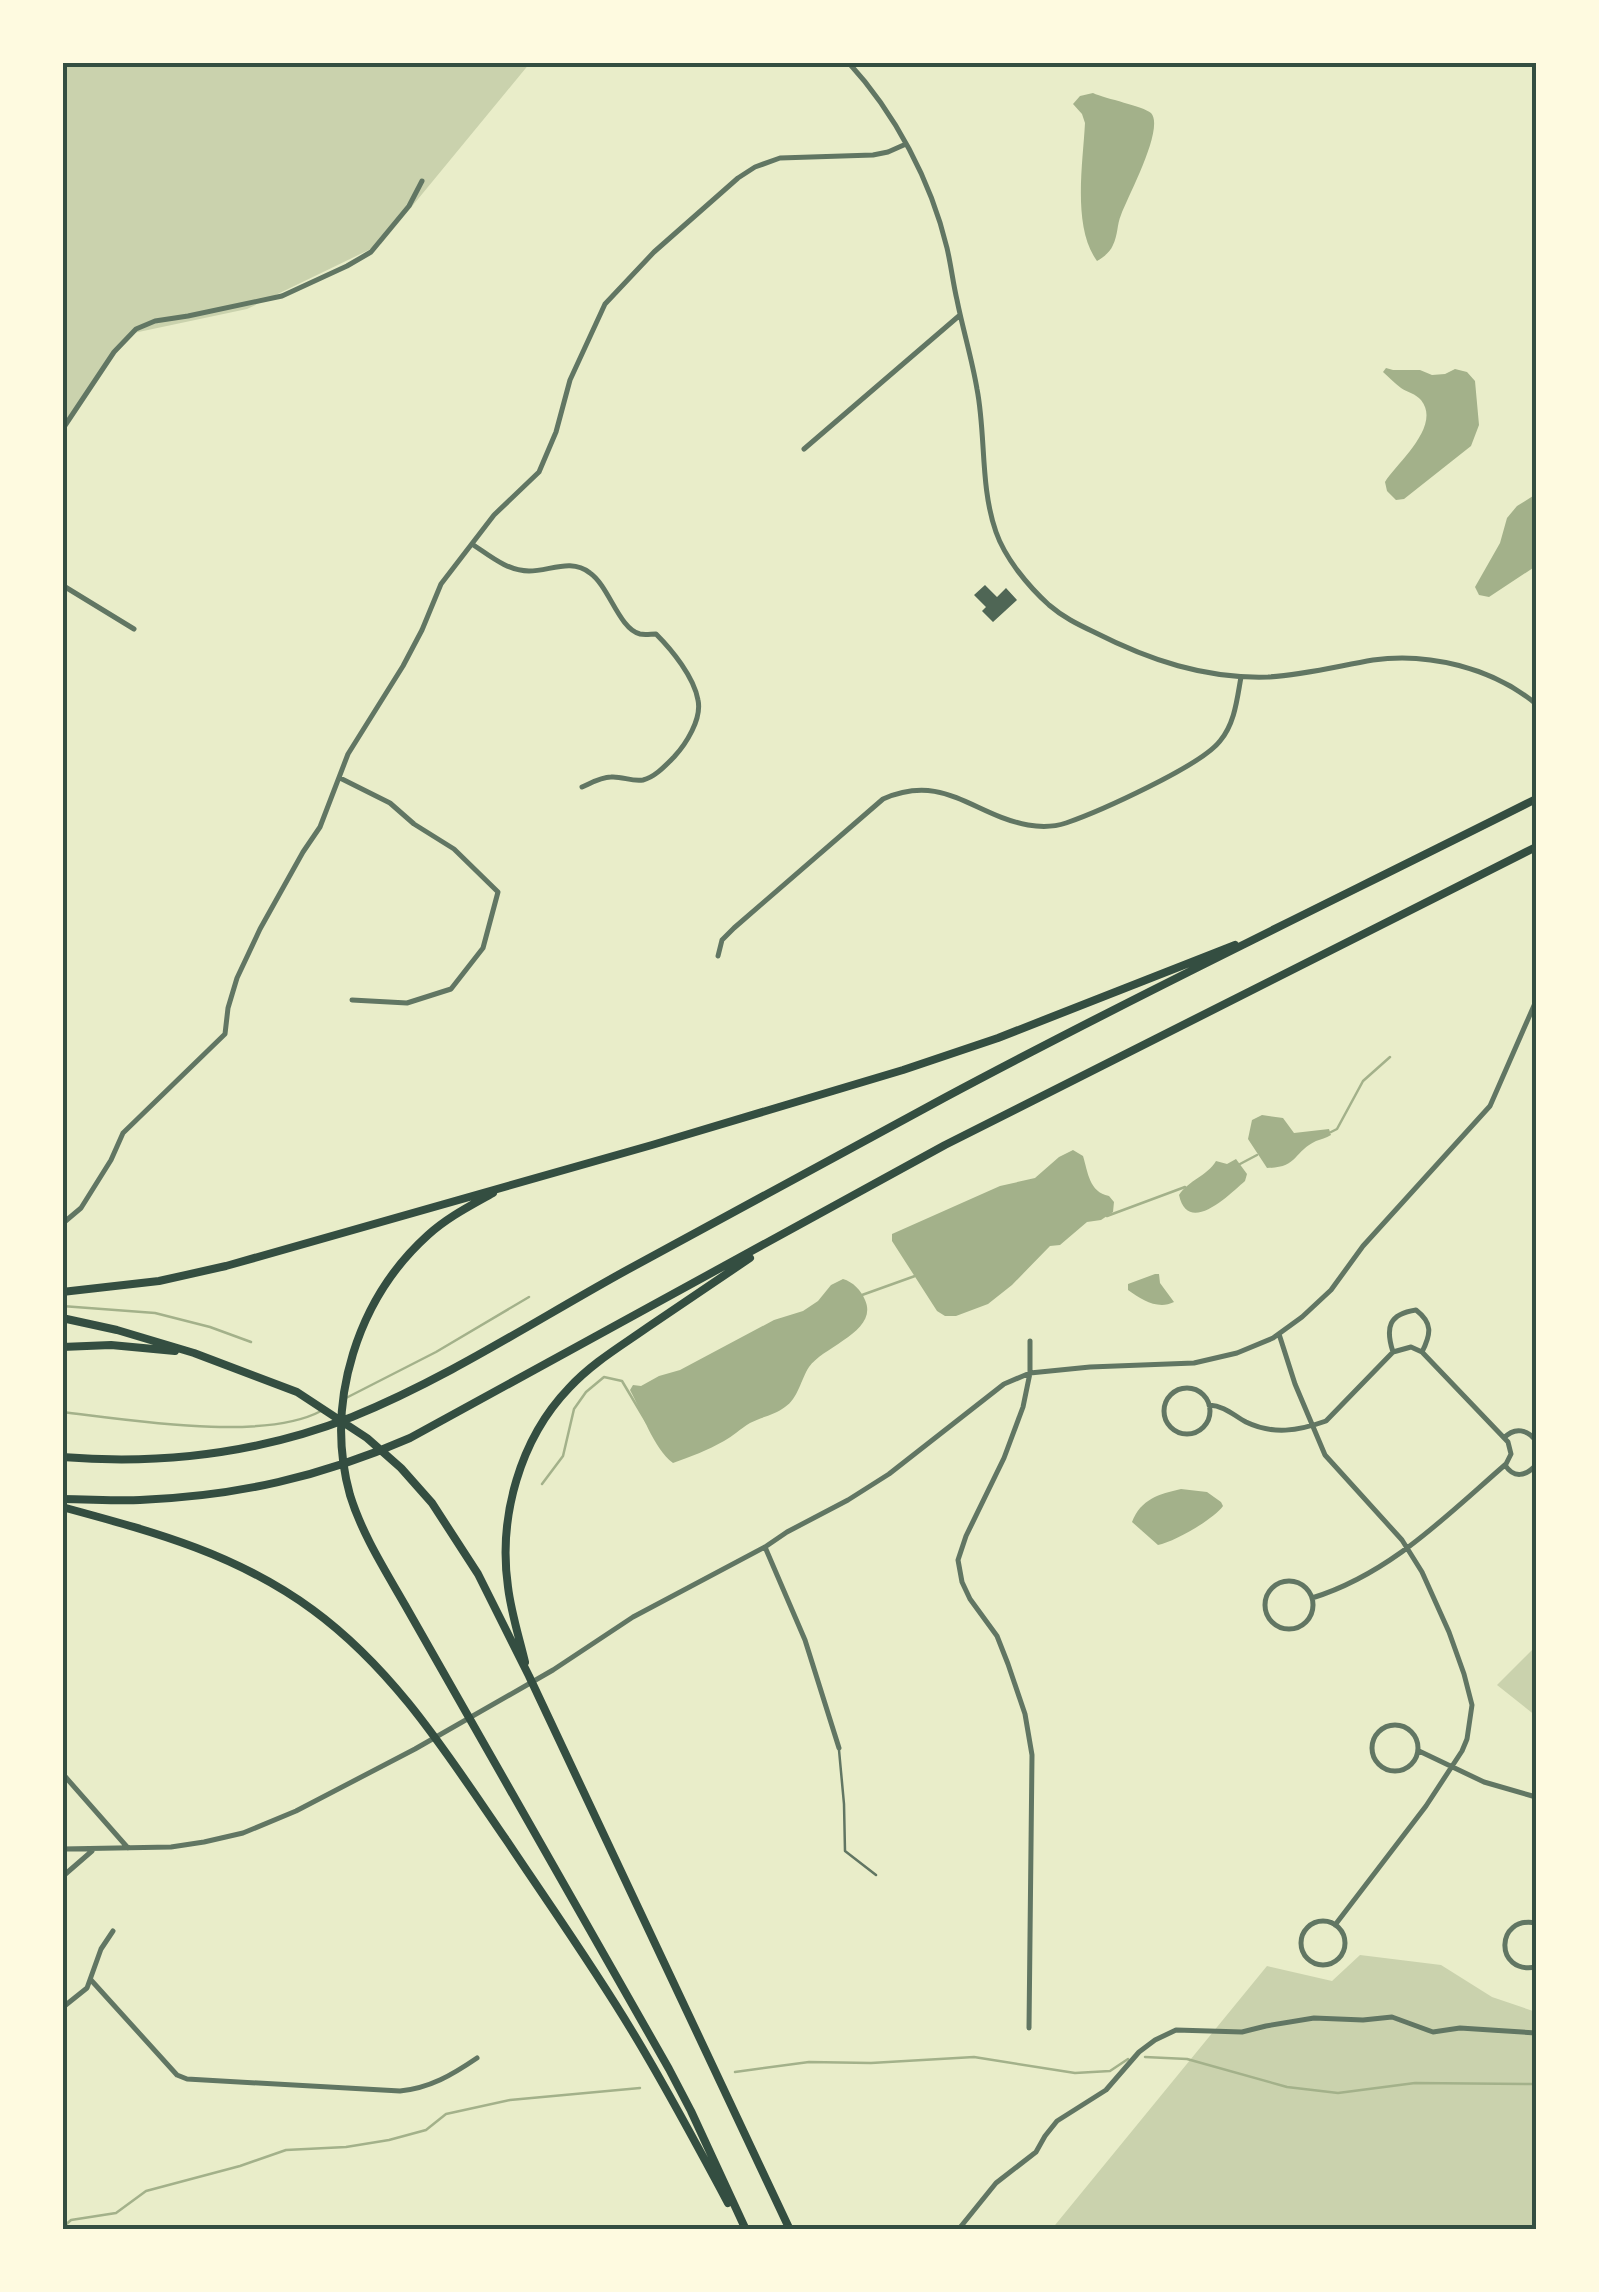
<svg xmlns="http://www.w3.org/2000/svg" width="1599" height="2292" font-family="'Titillium Web',sans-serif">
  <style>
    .green { fill: #cad2ad }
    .water { fill: #a3b18a }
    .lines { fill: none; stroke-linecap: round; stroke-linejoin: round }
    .stream { stroke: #a3b18a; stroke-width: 2.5 }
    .building { fill: #4f6655 }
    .service { stroke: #617663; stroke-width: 2.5 }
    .minor { stroke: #617663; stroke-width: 5 }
    .motorway { stroke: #344e41; stroke-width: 8 }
    .neatline { fill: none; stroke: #344e41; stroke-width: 4 }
  </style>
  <rect width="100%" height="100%" fill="#e9edc9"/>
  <path class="green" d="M63 63H530L381 244 247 309 129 334 63 424Z
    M1536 1646V1716L1497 1685Z
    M1360 1955 1441 1965 1492 1997 1536 2012V2229L1051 2230 1267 1966 1332 1981Z"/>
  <path class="water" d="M1093 93C1106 99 1143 106 1151 113 1165 128 1128 196 1121 215 1117 224 1118 235 1113 245 1110 252 1104 257 1097 261 1072 227 1083 163 1085 123L1082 114 1073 104 1080 96Z
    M1386 368 1393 370H1420L1432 375 1445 374 1455 369 1467 372 1475 381 1479 425 1471 446 1404 499 1396 500 1387 491 1385 482C1397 463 1442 426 1421 400 1416 394 1407 392 1401 388 1394 383 1389 377 1383 372Z
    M1533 496 1536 498V566L1489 597 1479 595 1475 587 1500 543 1507 518 1517 506Z
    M1262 1115 1283 1118 1294 1133 1329 1129 1331 1135C1326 1138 1321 1139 1316 1141 1294 1151 1298 1168 1267 1168L1248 1139 1252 1120Z
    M1073 1150 1083 1156C1088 1172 1089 1192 1109 1196L1114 1202 1113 1212 1101 1220 1087 1222 1060 1245 1050 1246 1012 1285 988 1304 956 1316H945L937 1311 892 1241V1234L1000 1186 1035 1178 1059 1157Z
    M1236 1159 1247 1174 1245 1181C1229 1195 1188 1236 1179 1195 1189 1180 1207 1176 1216 1161L1227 1164Z
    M1155 1274H1159L1160 1283 1174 1302C1158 1310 1142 1300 1128 1290V1284Z
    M843 1279C853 1282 861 1290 865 1300 879 1331 824 1346 809 1367 801 1379 798 1399 785 1407 775 1415 761 1417 750 1423 740 1429 733 1436 724 1441 708 1450 690 1457 673 1463 653 1448 642 1412 630 1390L633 1385 641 1386 659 1376 680 1370 774 1320 803 1311 818 1301 831 1285Z
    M1181 1489 1207 1492 1221 1502 1223 1506C1214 1519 1174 1542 1158 1545L1132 1522C1141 1499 1159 1494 1181 1489Z"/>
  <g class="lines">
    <path class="stream" d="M1331 1132 1337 1129 1363 1081 1390 1057
      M1240 1164 1257 1155
      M1107 1216 1185 1187
      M862 1295 915 1276
      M62 1306 155 1313 210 1327 251 1342
      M346 1398 436 1352 529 1297
      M62 1412C129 1420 263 1442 321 1411
      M542 1484 563 1456 574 1409 586 1392 604 1377 622 1381 647 1423
      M1145 2057 1187 2059 1287 2087 1338 2093 1415 2083 1536 2084
      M735 2072 809 2062 871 2063 974 2057 1075 2073 1110 2071 1128 2059
      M62 2228 71 2220 116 2213 146 2191 240 2166 286 2150 346 2147 389 2140 426 2130 446 2114 510 2100 640 2088"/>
  </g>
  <path class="building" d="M985 585 997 597 1006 588 1017 600 993 622 982 611 986 607 974 595Z"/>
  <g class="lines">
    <path class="service" d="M839 1750 844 1804 845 1851 876 1875"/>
    <path class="minor" d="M848 62C895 113 931 181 947 248 951 265 953 283 957 300 963 330 972 359 977 389 986 435 980 487 996 532 1005 558 1028 586 1049 605 1063 617 1077 624 1094 632 1149 660 1205 679 1268 677 1303 675 1338 666 1373 660 1428 652 1493 668 1536 704
      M62 430 114 352 136 329 155 321 188 316 282 296 347 266 371 252 409 206 422 181
      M804 449 960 315
      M472 544C489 555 507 571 529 571 550 571 571 558 590 573 609 586 619 629 640 634 645 635 651 634 656 634 672 650 694 677 698 700 702 719 686 744 674 757 665 766 655 777 643 780 632 782 622 776 611 777 601 777 591 783 582 787
      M62 585 134 629
      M340 778 390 803 414 824 454 849 498 892 483 948 451 989 407 1003 352 1000
      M718 956 722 940 734 928 883 799C944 772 973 815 1028 825 1040 827 1054 827 1066 823 1098 812 1201 766 1220 741 1235 723 1237 699 1241 677
      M62 1224 81 1208 111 1160 123 1133 225 1034 228 1008 237 978 260 929 303 852 320 827 348 754 403 666 422 630 441 584 494 515 539 472 556 432 570 380 605 304 654 252 738 178 755 167 780 158 873 155 888 152 906 144
      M1279 1334 1295 1384 1325 1455 1402 1540 1422 1572 1449 1632 1464 1674 1472 1705 1467 1739 1462 1751 1426 1806 1335 1925
      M1393 1352C1385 1327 1389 1314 1416 1310 1433 1323 1431 1334 1422 1352
      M1164 1411a23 23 0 1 1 46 0a23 23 0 1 1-46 0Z
      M1209 1405C1225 1406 1233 1415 1246 1422 1273 1435 1298 1431 1326 1421L1393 1352 1411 1347 1422 1352 1508 1442 1511 1454 1506 1464C1446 1516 1390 1574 1312 1598
      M1504 1438C1515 1426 1528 1430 1536 1441
      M1505 1465C1514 1479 1526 1476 1536 1465
      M765 1547 805 1640 839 1748
      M1265 1605a24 24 0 1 1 48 0a24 24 0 1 1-48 0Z
      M1372 1748a23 23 0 1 1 46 0a23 23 0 1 1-46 0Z
      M1419 1751 1484 1782 1536 1797
      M62 1773 128 1848
      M62 1849 171 1847 204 1842 243 1833 296 1811 415 1749 553 1670 633 1617 765 1547 787 1532 848 1500 889 1474 1004 1384 1030 1373 1090 1367 1194 1363 1237 1353 1273 1338 1302 1317 1331 1290 1363 1246 1490 1106 1536 1001
      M62 1877 92 1851
      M1301 1943a22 22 0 1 1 44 0a22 22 0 1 1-44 0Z
      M1536 1923C1495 1915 1494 1975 1536 1967
      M91 1980 177 2075 187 2079 400 2091C430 2088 452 2075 477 2058
      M62 2008 87 1988 101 1949 113 1931
      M1029 2028 1032 1755 1025 1714 1008 1664 997 1636 970 1599 962 1582 958 1560 966 1536 1004 1458 1023 1407 1030 1373V1341
      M958 2230 996 2183 1036 2152 1045 2136 1057 2121 1106 2090 1139 2052 1155 2040 1176 2030 1242 2032 1266 2026 1314 2018 1363 2020 1392 2017 1433 2032 1460 2028 1536 2033"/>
    <path class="motorway" d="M493 1193C470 1206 448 1217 428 1235 358 1298 324 1402 350 1495 362 1534 385 1570 405 1605L669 2069 691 2111 746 2230
      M62 1292 159 1281 226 1266 652 1145 903 1070 998 1038 1235 945
      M62 1318 117 1330 194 1353 297 1392 367 1438 401 1468 432 1503 478 1574 529 1676 790 2230
      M62 1347 111 1345 175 1351
      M62 1457C160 1465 260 1453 352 1417 448 1378 536 1320 627 1270 732 1212 838 1155 944 1098 1139 994 1339 898 1536 799
      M62 1499C88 1499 114 1501 140 1500 237 1496 321 1477 410 1438L945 1145 1536 847
      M62 1507C154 1532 235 1553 313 1610 396 1671 449 1757 507 1841 549 1904 593 1966 632 2031 666 2087 697 2145 728 2203
      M525 1662C519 1637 511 1612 508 1587 498 1517 520 1439 569 1388 592 1363 621 1346 648 1327 682 1304 716 1281 750 1258"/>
  </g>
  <rect width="1599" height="2292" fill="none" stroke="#fefae0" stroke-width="130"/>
  <rect x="65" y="65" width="1469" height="2162" class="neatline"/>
</svg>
